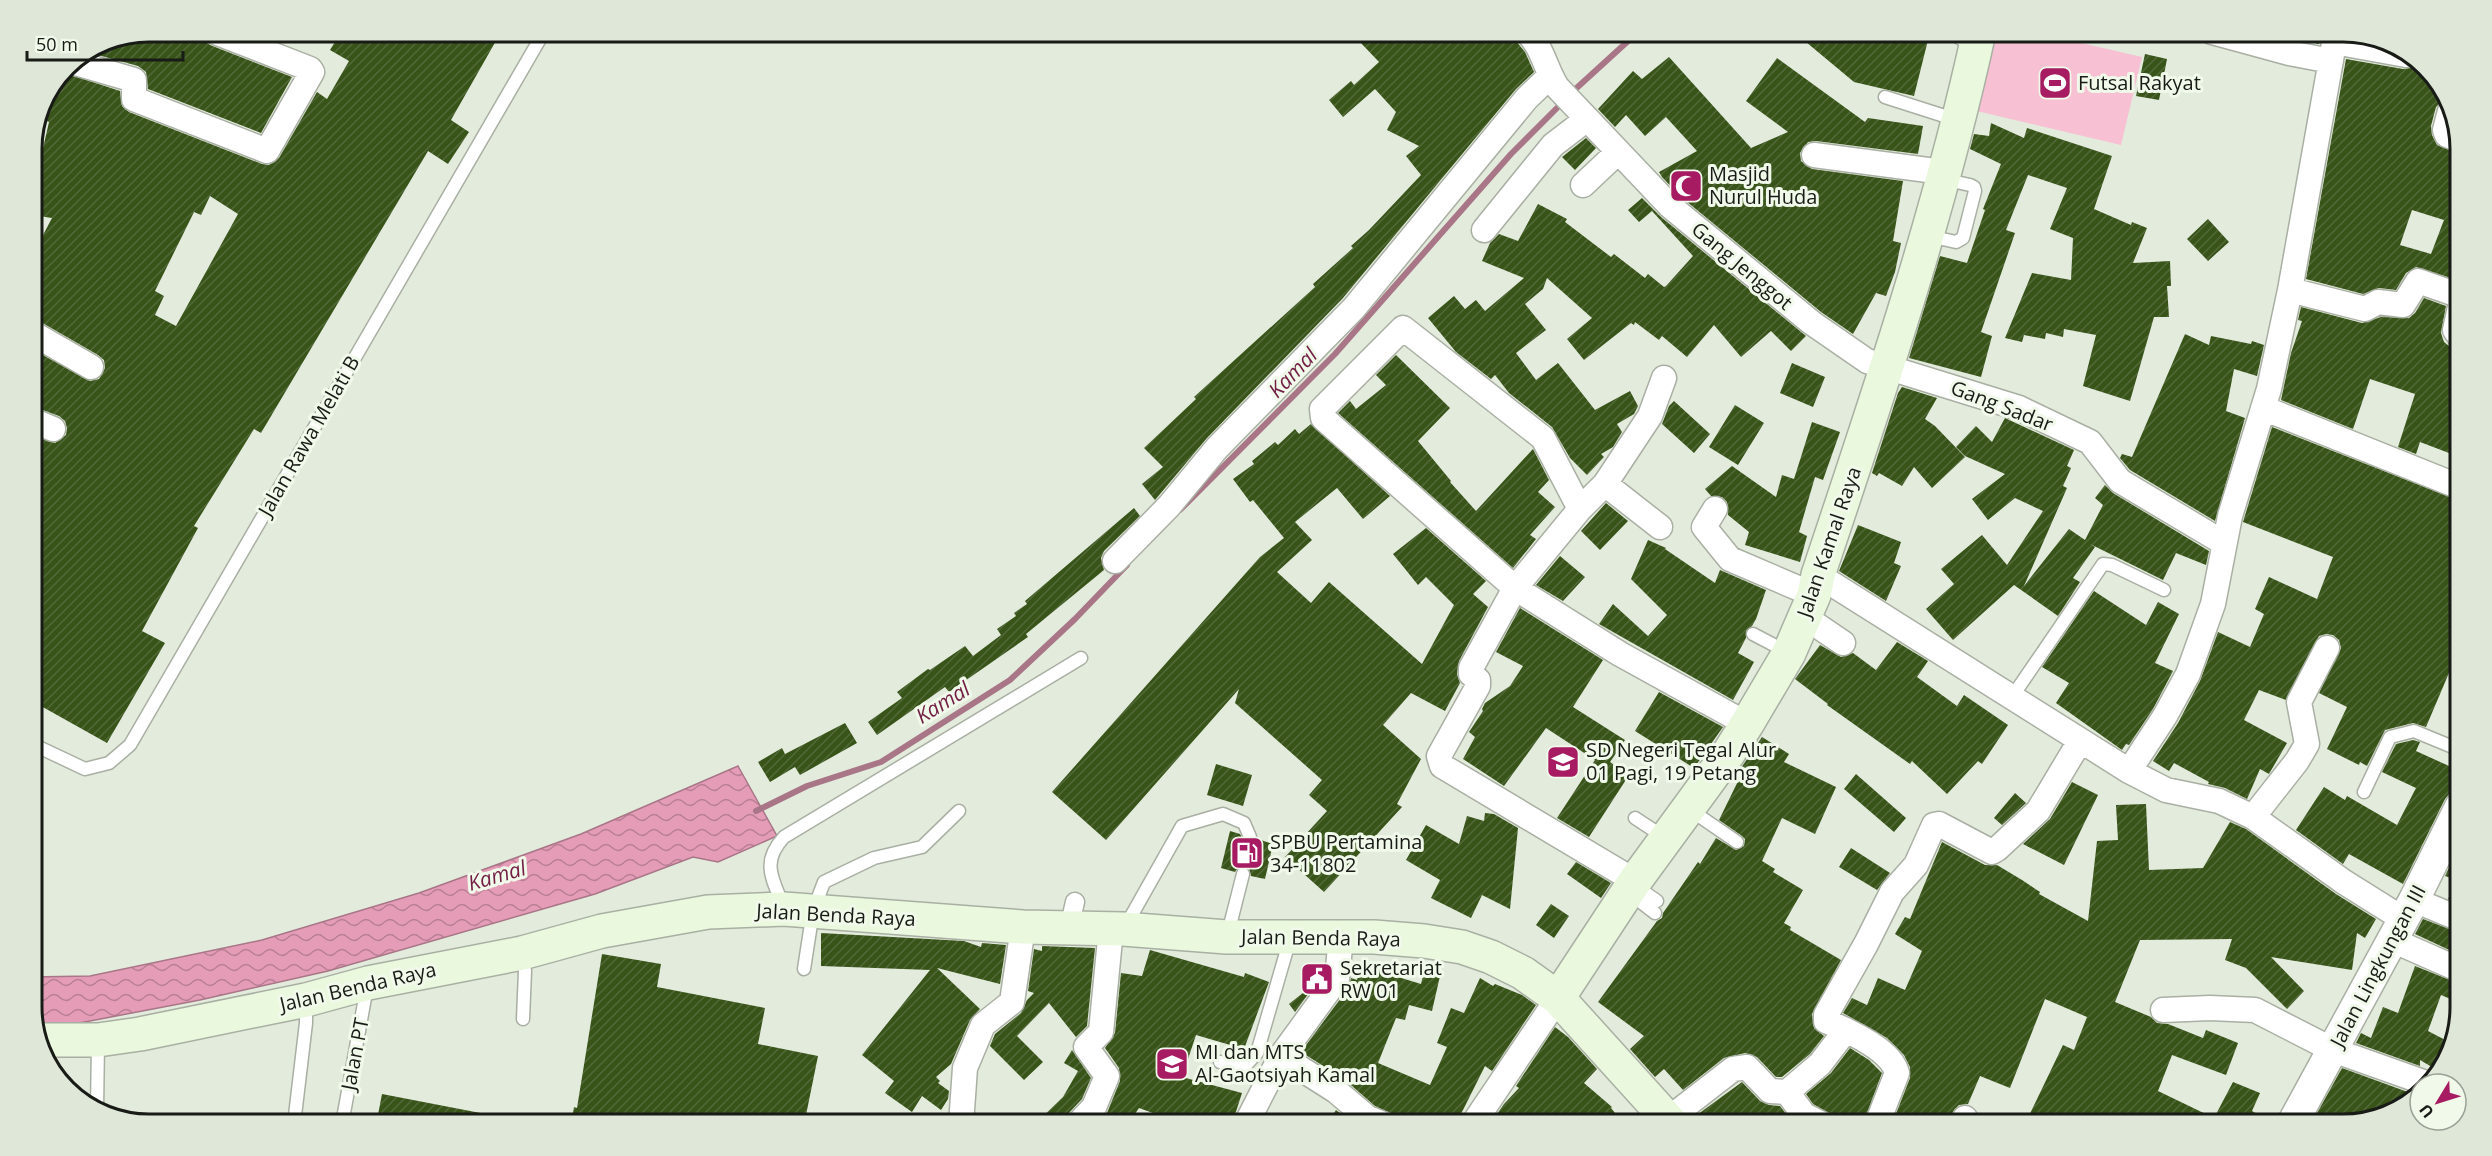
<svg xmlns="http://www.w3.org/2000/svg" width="2492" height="1156" font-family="'Open Sans',sans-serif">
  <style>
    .pitch { fill: #f7c0d3 }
    .water { fill: url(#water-waves); stroke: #a87687; stroke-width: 1.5 }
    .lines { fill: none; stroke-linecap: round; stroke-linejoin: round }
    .stream { stroke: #a87687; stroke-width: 6 }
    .building { fill: url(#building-hatch); fill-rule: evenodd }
    .service-casing { stroke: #a9b0a3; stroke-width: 15 }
    .pedestrian-casing { stroke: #a9b0a3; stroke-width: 21 }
    .minor-casing { stroke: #a9b0a3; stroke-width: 27 }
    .tertiary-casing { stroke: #a9b0a3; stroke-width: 33 }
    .secondary-casing { stroke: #a9b0a3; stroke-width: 36 }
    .service { stroke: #fff; stroke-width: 12 }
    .pedestrian { stroke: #fff; stroke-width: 18 }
    .minor { stroke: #fff; stroke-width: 24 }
    .tertiary { stroke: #fff; stroke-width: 30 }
    .secondary { stroke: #eaf8de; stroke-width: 33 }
    .labels { text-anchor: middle; stroke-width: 6; stroke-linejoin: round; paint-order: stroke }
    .poi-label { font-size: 20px; fill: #191b16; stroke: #f0f9ea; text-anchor: start }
    .street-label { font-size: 20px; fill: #191b16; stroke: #f0f9ea }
    .water-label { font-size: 21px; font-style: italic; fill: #721e45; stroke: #f0f9ea }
    .rim { fill: none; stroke: #191b16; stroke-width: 3 }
  </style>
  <defs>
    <pattern id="water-waves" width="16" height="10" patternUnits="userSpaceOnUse" patternTransform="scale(1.5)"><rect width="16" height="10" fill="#e59db7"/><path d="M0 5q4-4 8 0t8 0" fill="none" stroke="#b97f94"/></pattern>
    <pattern id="building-hatch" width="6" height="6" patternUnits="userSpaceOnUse" patternTransform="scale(1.5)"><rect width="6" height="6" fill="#385419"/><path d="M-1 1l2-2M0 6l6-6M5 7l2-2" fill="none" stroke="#526939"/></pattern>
  </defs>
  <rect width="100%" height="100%" fill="#e3ebdd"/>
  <path class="pitch" d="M1986 32H2034L2142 57 2121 145 1968 109Z"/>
  <path class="water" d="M738 766 777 836 718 862 693 857 595 894 328 971 200 1000 69 1025 35 1024 32 1015V977L90 976 262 940 419 893 581 834Z"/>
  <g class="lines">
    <path class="stream" d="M1570 94 1638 32
      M1180 510 1335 354 1511 154 1563 102
      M756 811 807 786 881 762 1010 680 1075 619 1127 565"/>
  </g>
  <path class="building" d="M149 32H201L204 40 210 45 292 77 261 133 148 89 146 72 138 66 87 52 104 40Z
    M341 32H501L451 120 469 132 448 164 428 151 261 433 254 429 194 526 198 528 142 631 165 643 107 743 32 701V435L55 443 66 435 67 428 65 421 59 416 32 406V349L90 381 99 379 105 368 104 360 98 355 39 321 32 319V256L52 218 32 215V156L41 157 49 122 38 117 41 104 62 72 120 91 122 106 129 112 262 164 269 165 279 158 317 92 327 99 349 61 330 50ZM210 196 238 214 176 326 155 315 164 296 155 291 194 212 201 215Z
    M1369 32H1513L1516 41 1525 52 1534 72 1516 89 1343 298 1207 438 1155 500 1142 484 1163 467 1144 448 1196 399 1194 397 1315 287 1313 284 1353 248 1351 246 1369 230 1421 175 1406 156 1419 146 1387 130 1396 112 1375 89 1343 117 1329 100 1351 81 1354 85 1379 62 1359 41Z
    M1545 32H1562L1551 41Z
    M1794 32H1930L1914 96 1854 82Z
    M2264 32H2322L2319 44Z
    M2145 54 2167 59 2159 100 2136 96Z
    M1669 57 1751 148 1788 132 1746 101 1777 58 1865 122 1868 118 1923 126 1918 154 1816 141 1808 142 1800 153 1801 161 1812 169 1903 181 1893 241 1901 243 1895 272 1886 296 1876 293 1853 334 1821 312 1680 196 1662 177 1659 172 1697 151 1666 117 1645 136 1626 115 1615 127 1598 109 1633 71 1642 79Z
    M2346 59 2403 69 2411 68 2417 64 2440 84 2445 98 2436 107 2431 126 2432 135 2437 145 2460 154V281L2416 267 2406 273 2396 290 2379 288 2363 294 2306 279ZM2412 210 2444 220 2431 254 2400 245Z
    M1991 123 2024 138 2027 128 2112 156 2094 209 2131 225 2132 222 2147 228 2133 263 2170 261 2171 286H2167L2169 317H2154L2130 401 2083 386 2096 335 2064 329 2063 337 2046 333 2045 339 2024 335 2022 342 2005 338 2032 273 2071 280 2073 238 2050 229 2067 188 2028 175 2006 230 2015 233 1981 332 1992 336 1981 377 1909 358 1940 256 1967 263 1985 210 1983 209 2001 164 1970 149 1974 134 1989 136Z
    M1586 138 1596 148 1575 170 1562 157Z
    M1642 198 1661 217 1806 336 1791 351 1771 331 1741 357 1714 325 1687 357 1662 336 1659 340 1635 322 1634 325 1631 323 1584 360 1567 339 1592 318 1547 278 1543 289 1525 304 1546 330 1516 353 1536 380 1558 363 1595 410 1630 391 1638 406 1634 414 1617 424 1622 432 1613 447 1601 454 1604 457 1587 475 1570 458 1552 427 1509 393 1495 375 1491 379 1456 352 1428 318 1454 296 1465 309 1476 300 1485 311 1524 278 1482 261 1490 243 1499 234 1518 241 1538 204 1567 219 1565 222 1611 257 1614 254 1645 278 1648 274 1664 287 1666 286 1693 256 1652 211 1639 222 1628 210Z
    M2208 219 2229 242 2208 261 2187 239Z
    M2424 298 2446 306 2441 333 2444 342 2454 350 2460 351V423L2449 453 2420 442 2416 454 2398 447 2415 394 2370 379 2353 429 2281 400 2291 353 2302 321 2298 320 2301 307 2362 323 2381 317 2409 318 2415 313Z
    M2185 334 2209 345 2211 336 2251 344 2252 341 2264 345 2257 376 2234 369 2226 411 2245 418 2215 521 2130 470 2120 458 2122 454 2132 457Z
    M1396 355 1450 408 1418 441 1451 481 1450 482 1476 511 1533 449 1549 480 1538 492 1555 507 1530 535 1536 539 1513 568 1338 413 1350 401 1356 409 1386 385 1376 375Z
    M1792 363 1825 377 1813 407 1780 393Z
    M1902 387 1937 398 1925 419 1935 426 1965 457 1932 488 1914 467 1902 486 1879 473 1877 476 1872 473 1898 393Z
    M1674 401 1710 434 1694 453 1662 424 1669 406Z
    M1735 405 1764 423 1738 465 1709 447Z
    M2005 418 2074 450 2067 466 2071 468 2063 486 2067 488 2024 586 2069 529 2085 540 2103 505 2095 498 2105 485 2113 493 2209 551 2206 565 2176 553 2163 580 2090 544 2095 547 2073 578 2080 582 2058 616 2014 585 1953 640 1926 609 1954 584 1941 569 1982 535 2007 565 2043 511 2015 498 1988 520 1972 499 2005 474 1965 456 1956 447 1976 426 1992 442Z
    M1812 422 1840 432 1823 480 1815 477 1799 532 1807 536 1800 562 1745 545 1749 532 1728 515 1727 502 1722 497 1711 496 1705 489 1732 466 1776 497 1782 475 1794 479Z
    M1311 424 1390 496 1363 519 1337 488 1295 522 1312 540 1277 572 1311 603 1329 582 1422 664 1454 605 1426 577 1418 585 1393 554 1426 528 1486 581 1473 594 1488 607 1459 661 1457 674 1460 683 1445 711 1411 693 1383 725 1421 759 1397 804 1402 807 1324 892 1285 857 1327 811 1309 795 1322 780 1235 703 1239 689 1106 840 1052 792 1260 557 1284 538 1253 500 1250 502 1233 479 1254 464 1252 461 1275 442 1278 445 1295 429 1299 434Z
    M2272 427 2460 501V647L2426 727 2413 723 2385 730 2367 766 2360 762 2359 765 2327 749 2347 707 2319 693 2341 648 2339 640 2333 635 2326 634 2319 636 2286 700 2259 690 2244 720 2287 743 2269 774 2260 769 2247 799 2225 788 2208 784 2209 782 2174 763 2169 771 2153 761 2178 723 2200 681 2218 632 2250 647 2264 614 2255 609 2269 577 2317 599 2333 557 2243 522Z
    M1606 503 1628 521 1600 550 1581 531Z
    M1134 508 1140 516 1104 551 1101 558 1104 570 1026 634 1028 637 949 692 945 687 877 735 868 722 902 698 897 692 928 669 930 670 965 646 973 656 1001 635 997 629 1016 616 1014 613 1027 604 1025 601Z
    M1858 525 1901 542 1894 563 1901 566 1886 601 1839 571Z
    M1648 540 1666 548 1665 549 1715 583 1720 570 1766 590 1756 619 1752 626 1746 631V638L1738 653 1754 662 1733 700 1599 624 1613 604 1648 636 1667 615 1631 579Z
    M1560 556 1585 577 1563 601 1536 585Z
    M2094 591 2146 625 2158 602 2179 614 2155 663 2173 671 2153 709 2129 745 2126 744 2122 750 2056 703 2069 683 2042 667Z
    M1520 608 1603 660 1573 707 1625 740 1610 762 1629 775 1589 837 1557 818 1595 760 1546 728 1504 786 1463 759 1475 737 1469 732 1483 711 1482 709 1485 703 1510 686 1523 666 1496 652Z
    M1897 642 1928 661 1917 677 1957 706 1964 695 2008 725 1982 764 1978 761 1947 794 1912 761 1910 764 1827 705 1828 704 1795 679 1820 645 1841 657 1853 653 1876 670Z
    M1659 692 1723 727 1694 768 1635 731Z
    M845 723 857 743 800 775 795 767 770 782 758 762 782 748 785 754Z
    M1762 737 1789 754 1784 762 1836 787 1815 834 1782 818 1762 861 1775 869 1773 872 1803 890 1784 923 1791 927 1790 930 1841 960 1812 1014 1814 1028 1824 1036 1810 1054 1782 1077H1776L1757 1057 1745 1053 1724 1058 1683 1090 1664 1069 1655 1077 1630 1049 1644 1036 1598 1002 1657 921 1662 918 1663 913 1698 862 1700 864 1716 838 1736 850 1744 846 1745 839 1742 836 1719 820 1742 773 1739 771Z
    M2413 740 2420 742 2416 751 2460 771V788L2450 793 2445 799 2403 884 2349 854 2343 864 2296 830 2324 787 2345 800 2347 796 2397 825 2416 788 2382 772 2396 744Z
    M1216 764 1252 775 1243 806 1207 795Z
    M1856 774 1906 818 1894 832 1844 789Z
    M2072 782 2098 795 2064 865 2023 844 2050 819Z
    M2015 793 2026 803 2002 825 1994 818Z
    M2146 804 2149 870 2203 868 2230 822 2246 829 2336 894 2376 919 2365 938 2357 933 2352 970 2271 957 2304 991 2287 1009 2246 968 2225 960 2232 939 2140 940 2115 1002 2151 1017 2157 1023 2168 1024 2203 1038 2206 1030 2238 1043 2226 1075 2172 1055 2158 1091 2214 1118 2233 1082 2260 1093 2252 1111 2275 1124H2025L2063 1045 2074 1050 2087 1017 2045 999 2010 1088 1980 1076 1968 1104 1959 1105 1954 1110 1947 1124H1892L1910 1078V1067L1904 1055 1887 1038 1843 1013 1852 998 1867 1005 1878 978 1905 990 1922 951 1895 934 1905 917 1910 919 1942 842 1985 865H1997L2022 880 2040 892 2039 894 2088 921 2097 841 2118 840 2116 805Z
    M1485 813 1494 814 1518 828 1510 909 1482 895 1471 918 1431 898 1440 880 1406 860 1426 825 1459 844 1467 816 1484 821Z
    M1230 831 1240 834 1245 843 1248 845 1254 844 1258 839 1273 844 1265 879 1251 876 1249 869 1244 866 1238 868 1235 872 1221 868Z
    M2460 845V904L2448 899 2457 880 2445 876Z
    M1851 848 1890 873 1877 890 1839 867Z
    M1576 862 1611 883 1601 898 1567 874Z
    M1551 904 1569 916 1554 938 1536 925Z
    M2423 919 2460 933V955L2415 934Z
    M821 933 964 941 981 947 982 943 1006 945 1000 984 937 968 980 1009 970 1020 951 1064 936 1077 940 1081 938 1083 949 1091 948 1099 941 1110 922 1096 912 1112 885 1093 894 1081 862 1055 930 970 821 966Z
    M1042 946 1095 948 1087 1026 1076 1037 1049 1003 1017 1036 1043 1062 1024 1080 990 1046 995 1034 1021 1013 1027 1000 1034 993 1028 991 1034 949 1042 951Z
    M1150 950 1244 977 1245 973 1269 982 1244 1049 1196 1035 1182 1077 1242 1093 1232 1124H1174L1175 1121 1139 1108 1128 1124 1097 1125 1107 1113 1120 1081 1119 1068 1105 1048 1115 1033 1121 973 1142 976Z
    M602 954 661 964 657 987 765 1008 758 1044 818 1056 804 1125H571L574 1107 577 1108Z
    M1363 961 1389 970 1388 974 1421 984 1424 972 1440 976 1432 1011 1409 1005 1405 1020 1396 1018 1378 1063 1430 1085 1447 1047 1437 1043 1451 1008 1464 1013 1480 978 1493 986 1495 984 1522 995 1536 1005 1492 1071 1485 1066 1456 1124H1397L1394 1115 1375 1106 1344 1079 1301 1052 1349 987 1351 978 1357 980Z
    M2415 966 2460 984V1003L2441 995 2428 1031 2453 1044 2451 1052 2437 1070 2420 1060V1066L2356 1043 2361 1033 2371 1038 2383 1007 2398 1013Z
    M1311 968 1323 971V974L1295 1012 1289 1004 1304 992Z
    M1555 1027 1568 1037 1597 1069 1584 1083 1612 1107 1611 1108 1624 1124H1490L1504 1104 1519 1088 1516 1086Z
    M1850 1048 1869 1060 1882 1073 1863 1124H1836L1834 1116 1813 1104 1806 1094 1831 1073Z
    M1072 1050 1091 1078 1082 1099 1067 1115 1064 1125H1034L1063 1097 1078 1071 1064 1063Z
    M2342 1068 2416 1095 2408 1104 2343 1124H2311Z
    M1742 1082 1760 1101 1769 1105 1780 1106 1794 1124H1690V1120Z
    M382 1094 496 1116 495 1125H376Z
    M1336 1110 1354 1124H1327Z"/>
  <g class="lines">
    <defs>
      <path id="service" d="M1885 97 1957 120
        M1929 236 1956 242 1963 238 1975 191 1974 187 1970 185 1942 179
        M1753 634 1789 653
        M2012 697 2103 564 2112 565 2164 590
        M32 744 85 769 109 763 130 745 544 32
        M2364 792 2390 737 2414 731 2460 750
        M1689 809 1737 842
        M1635 818 1664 837
        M1633 884 1657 901
        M1629 893 1655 913
        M784 908C773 879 760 863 784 837L1081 658
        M1125 927 1182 826 1223 814 1244 823 1250 837
        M1227 937 1243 874
        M522 954 525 971 523 1019
        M804 969 813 911 824 882 874 858 922 847 959 811
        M1220 1062 1246 1065 1257 1053 1290 939
        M97 1110 98 1042
        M294 1124 306 1023V1000
        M342 1124 367 987"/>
      <path id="pedestrian" d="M1955 32 1977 44
        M1069 928 1075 902"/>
      <path id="minor" d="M1527 32C1543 48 1545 68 1557 87L1670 206 1812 323 1867 361 2019 408 2090 442 2120 481 2224 543
        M2212 32 2289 53 2331 61
        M2334 42 2406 55
        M72 62 134 80V99L267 151 312 72 310 69 215 32
        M2450 111 2445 130 2447 135 2460 140
        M1814 155 1943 172
        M1583 185 1618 152
        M1484 230 1553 145 1587 119
        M2290 290 2365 309 2378 302 2403 305 2418 281 2458 295 2460 298
        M2460 307 2455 330 2460 337
        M32 333 91 367
        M2263 408 2460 487
        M32 420 53 429
        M1605 484 1660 527
        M1580 509 1543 438 1403 328 1322 409 1323 418 1515 588 1620 654 1747 724
        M1715 509 1704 527 1730 559 1814 595
        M1115 561 1169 506 1217 448 1354 308 1527 98 1550 76
        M1818 575 2129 771 2166 790 2219 801 2253 817 2344 882 2403 919
        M1804 619 1815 624 1843 643
        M2129 771 2165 716 2188 674 2213 604 2230 516 2269 389 2290 290 2336 32
        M2253 817 2297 761 2307 744 2299 702 2327 648
        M1635 881 1442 766 1439 756 1478 686V680L1471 674V668L1515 588 1580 509 1605 484 1650 416 1664 378
        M2414 900 2460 919
        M2392 940 2460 970
        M2163 1010 2210 1008 2255 1010 2333 1050 2426 1083
        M1281 1056 1336 1091 1368 1118 1383 1124
        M1787 1092 1804 1115 1822 1124
        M1667 1120 1733 1069 1747 1067 1770 1091 1787 1092 1820 1064 1846 1030
        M961 1124 965 1068 983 1025 1012 1002 1023 927
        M1078 1124 1094 1107 1107 1076 1086 1047 1101 1032 1111 929
        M1246 1124 1281 1056 1337 979 1341 936
        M1473 1124 1558 998
        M1877 1124 1897 1073C1891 1049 1848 1031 1826 1021V1015L1866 944 1892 892 1916 865 1934 825 1939 824 1992 852 1997 849 2038 811 2080 741
        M1961 1124 1965 1118"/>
      <path id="tertiary" d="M2292 1124 2414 900 2460 807"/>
      <path id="secondary" d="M1558 998 1635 881 1728 754 1747 724 1789 653 1814 595 1818 575C1878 396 1939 216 1979 32
        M40 1040H98L140 1034 306 1000 368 983 522 953 602 931 708 912 784 909 1023 927 1123 929 1227 937H1374L1424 941 1462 947 1491 957 1523 973 1558 998 1672 1124"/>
    </defs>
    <use href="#service" class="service-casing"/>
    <use href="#pedestrian" class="pedestrian-casing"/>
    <use href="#minor" class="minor-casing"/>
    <use href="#tertiary" class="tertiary-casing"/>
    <use href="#secondary" class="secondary-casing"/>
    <use href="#service" class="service"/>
    <use href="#pedestrian" class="pedestrian"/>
    <use href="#minor" class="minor"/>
    <use href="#tertiary" class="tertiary"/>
    <use href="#secondary" class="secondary"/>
  </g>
  <defs>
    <symbol id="stadium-square" viewBox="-11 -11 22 22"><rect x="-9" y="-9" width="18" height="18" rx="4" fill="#a61b62" stroke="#f0f9ea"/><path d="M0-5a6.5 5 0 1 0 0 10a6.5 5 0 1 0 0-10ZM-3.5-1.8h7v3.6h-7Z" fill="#fff"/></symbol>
    <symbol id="mosque-square" viewBox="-11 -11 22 22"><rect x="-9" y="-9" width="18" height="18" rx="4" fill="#a61b62" stroke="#f0f9ea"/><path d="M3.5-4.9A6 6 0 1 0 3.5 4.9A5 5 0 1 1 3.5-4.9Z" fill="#fff"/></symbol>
    <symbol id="school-square" viewBox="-11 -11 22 22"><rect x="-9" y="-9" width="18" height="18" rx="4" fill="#a61b62" stroke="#f0f9ea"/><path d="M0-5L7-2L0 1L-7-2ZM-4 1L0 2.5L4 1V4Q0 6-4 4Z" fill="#fff"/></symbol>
    <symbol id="fuel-square" viewBox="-11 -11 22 22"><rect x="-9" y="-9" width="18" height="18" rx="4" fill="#a61b62" stroke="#f0f9ea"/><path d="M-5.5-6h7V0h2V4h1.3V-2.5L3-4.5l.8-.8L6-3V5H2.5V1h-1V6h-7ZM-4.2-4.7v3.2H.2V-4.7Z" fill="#fff"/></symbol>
    <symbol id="civic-square" viewBox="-11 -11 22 22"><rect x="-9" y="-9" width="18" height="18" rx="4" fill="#a61b62" stroke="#f0f9ea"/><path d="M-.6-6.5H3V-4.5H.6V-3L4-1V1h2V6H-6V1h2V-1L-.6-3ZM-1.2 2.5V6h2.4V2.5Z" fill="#fff"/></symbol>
  </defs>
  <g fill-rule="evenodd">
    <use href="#stadium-square" x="2036" y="64" width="38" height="38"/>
    <use href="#mosque-square" x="1667" y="167" width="38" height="38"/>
    <use href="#school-square" x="1544" y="743" width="38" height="38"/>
    <use href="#fuel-square" x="1228" y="834" width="38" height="38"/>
    <use href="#civic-square" x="1298" y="960" width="38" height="38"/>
    <use href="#school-square" x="1153" y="1045" width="38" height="38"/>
  </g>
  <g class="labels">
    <g class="poi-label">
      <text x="2078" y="90">Futsal Rakyat</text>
      <text x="1709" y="181">Masjid<tspan x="1709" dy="23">Nurul Huda</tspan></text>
      <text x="1586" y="757">SD Negeri Tegal Alur<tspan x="1586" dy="23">01 Pagi, 19 Petang</tspan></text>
      <text x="1270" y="849">SPBU Pertamina<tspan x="1270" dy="23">34-11802</tspan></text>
      <text x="1340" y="975">Sekretariat<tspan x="1340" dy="23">RW 01</tspan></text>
      <text x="1195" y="1059">MI dan MTS<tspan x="1195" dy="23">Al-Gaotsiyah Kamal</tspan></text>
    </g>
    <g class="street-label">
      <text transform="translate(1742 266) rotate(40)" y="7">Gang Jenggot</text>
      <text transform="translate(2002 406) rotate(21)" y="7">Gang Sadar</text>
      <text transform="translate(309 436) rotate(-60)" y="7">Jalan Rawa Melati B</text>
      <text transform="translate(1829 542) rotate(-71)" y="7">Jalan Kamal Raya</text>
      <text transform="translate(836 915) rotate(3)" y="7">Jalan Benda Raya</text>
      <text transform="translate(1321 938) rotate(1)" y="7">Jalan Benda Raya</text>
      <text transform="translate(2378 966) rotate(-62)" y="7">Jalan Lingkungan III</text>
      <text transform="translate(358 987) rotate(-13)" y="7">Jalan Benda Raya</text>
      <text transform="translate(355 1054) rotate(-79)" y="7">Jalan PT</text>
    </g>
    <g class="water-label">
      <text transform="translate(1293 373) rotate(-46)" y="7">Kamal</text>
      <text transform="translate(943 703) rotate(-32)" y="7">Kamal</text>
      <text transform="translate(497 876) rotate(-16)" y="7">Kamal</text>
    </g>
  </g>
  <path d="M0 0H2492V1156H0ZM149 42H2343A107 107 0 0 1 2450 149V1007A107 107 0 0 1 2343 1114H149A107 107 0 0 1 42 1007V149A107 107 0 0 1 149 42Z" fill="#dfe7d9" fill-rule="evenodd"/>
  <path class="rim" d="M149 42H2343A107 107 0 0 1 2450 149V1007A107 107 0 0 1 2343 1114H149A107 107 0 0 1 42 1007V149A107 107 0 0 1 149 42Z"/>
  <g transform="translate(2438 1102) rotate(232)"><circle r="28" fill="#f0f9ea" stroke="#9aa095" stroke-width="1.5"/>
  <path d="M0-4.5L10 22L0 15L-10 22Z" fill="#a61b62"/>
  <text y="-9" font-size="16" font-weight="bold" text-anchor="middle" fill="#191b16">U</text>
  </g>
  <path d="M27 51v9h156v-9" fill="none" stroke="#191b16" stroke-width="3"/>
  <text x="36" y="51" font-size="18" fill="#191b16" stroke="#f0f9ea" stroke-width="4.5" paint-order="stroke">50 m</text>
</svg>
